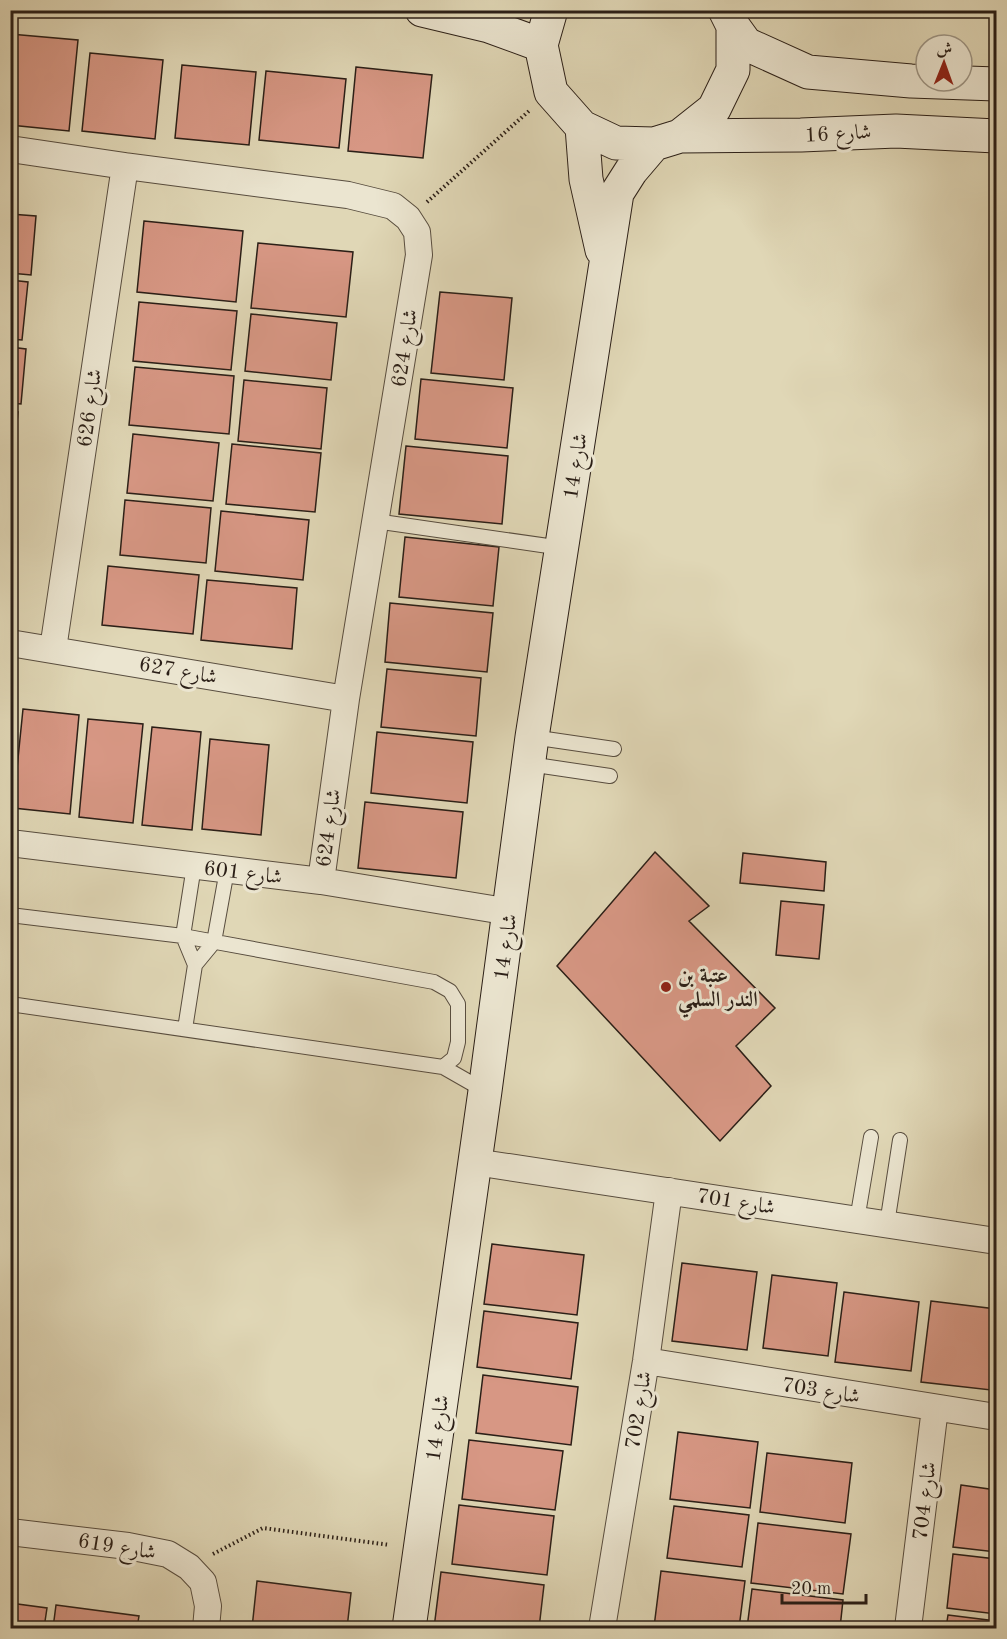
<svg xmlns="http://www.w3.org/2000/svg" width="1007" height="1639" font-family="'Old Standard TT',Amiri,serif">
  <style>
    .building { fill: #d79784; stroke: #2b1f17; stroke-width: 1.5 }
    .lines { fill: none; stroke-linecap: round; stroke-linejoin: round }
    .lane-casing { stroke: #584d3f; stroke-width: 16 }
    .street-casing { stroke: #584d3f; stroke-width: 28 }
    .secondary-casing { stroke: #2b1f17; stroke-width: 35 }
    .path { stroke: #2b1f17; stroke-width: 4; stroke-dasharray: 1.5 3; stroke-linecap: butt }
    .lane { stroke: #ebe5d0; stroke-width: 14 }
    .street { stroke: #ebe5d0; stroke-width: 26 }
    .secondary { stroke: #ebe5d0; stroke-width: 33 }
    .poi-dot { fill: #8f2418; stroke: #ebe5d0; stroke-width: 2 }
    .labels { text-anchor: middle; stroke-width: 6; stroke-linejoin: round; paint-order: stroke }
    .street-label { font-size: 21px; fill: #2b1f17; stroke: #ebe5d0 }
    .poi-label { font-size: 21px; font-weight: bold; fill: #2b1f17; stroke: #ebe5d0; text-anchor: start }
  </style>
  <rect width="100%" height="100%" fill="#e0d7b6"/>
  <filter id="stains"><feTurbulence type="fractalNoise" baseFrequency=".00333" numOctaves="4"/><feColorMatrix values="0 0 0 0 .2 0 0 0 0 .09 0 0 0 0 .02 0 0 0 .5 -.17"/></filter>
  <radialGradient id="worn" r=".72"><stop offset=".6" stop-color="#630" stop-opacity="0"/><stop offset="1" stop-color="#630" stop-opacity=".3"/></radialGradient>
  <path class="building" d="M10 34 78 40 69 131 10 125Z
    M90 53 163 60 155 139 82 131Z
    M182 65 256 72 249 145 175 138Z
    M356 67 432 75 423 158 348 151Z
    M266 71 346 79 339 148 259 140Z
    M10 214 36 216 31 275 10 273Z
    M144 221 243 231 236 302 137 292Z
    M258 243 353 252 346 317 251 308Z
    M10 280 28 282 22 340 10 339Z
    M440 292 512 298 504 380 431 373Z
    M139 302 237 311 231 370 133 361Z
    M251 314 337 323 331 380 245 371Z
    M10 347 26 349 21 404 10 403Z
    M135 367 234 376 229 434 129 425Z
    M421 379 513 388 507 448 415 439Z
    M244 380 327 388 321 449 238 441Z
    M10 411 18 412 12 474H10Z
    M133 434 219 443 213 501 127 493Z
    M232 444 321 453 315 512 226 504Z
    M406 446 508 456 502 524 399 514Z
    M125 500 211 508 206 563 120 555Z
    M221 511 309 520 303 580 215 571Z
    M405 537 499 547 493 606 399 597Z
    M108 566 199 575 193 634 102 625Z
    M207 580 297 588 292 649 201 640Z
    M390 603 493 613 487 672 385 662Z
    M387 669 481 678 476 736 381 727Z
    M23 709 79 715 70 814 13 808Z
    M88 719 143 724 133 823 79 817Z
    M152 727 201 732 192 830 142 825Z
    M377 732 473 742 467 803 371 793Z
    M210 739 269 745 261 835 202 829Z
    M365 802 463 812 456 878 358 868Z
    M655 852 709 906 689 921 775 1008 736 1046 771 1086 720 1141 557 966Z
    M743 853 826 862 824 891 740 883Z
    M781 901 824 905 819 959 776 955Z
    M492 1244 584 1255 577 1315 484 1304Z
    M682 1263 757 1272 747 1350 672 1341Z
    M772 1275 837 1283 828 1356 763 1348Z
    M844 1292 919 1302 911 1371 835 1362Z
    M931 1301 996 1309V1346L991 1390 921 1382Z
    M484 1311 578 1323 571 1379 477 1367Z
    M483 1375 578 1387 571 1445 476 1433Z
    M678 1432 758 1442 750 1508 670 1499Z
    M469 1440 563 1451 555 1510 462 1499Z
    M767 1453 852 1463 845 1523 760 1512Z
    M961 1485 996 1490V1552L953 1547Z
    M459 1505 554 1516 547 1575 452 1564Z
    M674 1506 749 1515 742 1567 667 1558Z
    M758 1523 851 1534 843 1594 751 1583Z
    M953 1554 996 1559V1614L947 1608Z
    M661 1571 745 1581 739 1628 654 1627Z
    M441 1572 544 1585 539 1628H434Z
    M257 1581 351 1593 347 1628H252Z
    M752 1589 843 1600 840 1628H747Z
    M10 1603 47 1608 44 1628H10Z
    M56 1605 139 1616 137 1628H53Z
    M948 1615 996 1621V1628H946Z"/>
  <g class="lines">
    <defs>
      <path id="lane" d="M375 521 562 548
        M532 737 614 749
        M529 764 610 776
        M194 866 183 936 195 965
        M10 915 183 936 434 982 450 991 458 1004V1042L454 1058 443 1067
        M10 1004 443 1067 485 1091
        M185 1029 195 965 214 942 227 870
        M857 1220 871 1137
        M887 1224 900 1140"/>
      <path id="street" d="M10 149 125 166 348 195 393 206 408 218 417 232 419 255 346 699 321 881
        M10 643 346 699
        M53 649 125 166
        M10 843 321 881 510 912
        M475 1162 996 1241
        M646 1361 996 1417
        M10 1532 128 1546 168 1554 189 1567 203 1582 208 1606 206 1628
        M602 1628 646 1361 669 1191
        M908 1628 935 1408"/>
      <path id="secondary" d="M422 10 489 26 541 45
        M551 10 541 45 551 92 582 127 616 143 654 144 680 136 714 109 733 70V26L725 10
        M733 26 746 44 808 72 911 81 996 84
        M582 127 586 179 602 250
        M680 136 801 135 896 131 996 136
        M409 1628 485 1091 532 737 617 193 631 171 654 144"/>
    </defs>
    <use href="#lane" class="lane-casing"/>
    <use href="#street" class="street-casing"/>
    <use href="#secondary" class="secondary-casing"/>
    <path class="path" d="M427 202 529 111
      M213 1554 263 1528 390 1545"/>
    <use href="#lane" class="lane"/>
    <use href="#street" class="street"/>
    <use href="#secondary" class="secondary"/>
  </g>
  <circle class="poi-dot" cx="666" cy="987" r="6"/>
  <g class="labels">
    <g class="street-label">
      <text transform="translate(838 133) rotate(-3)" y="7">شارع 16</text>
      <text transform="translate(404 348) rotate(-81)" y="7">شارع 624</text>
      <text transform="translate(89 408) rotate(-82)" y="7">شارع 626</text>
      <text transform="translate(575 466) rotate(-81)" y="7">شارع 14</text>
      <text transform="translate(178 670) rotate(10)" y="7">شارع 627</text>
      <text transform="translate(328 828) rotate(-82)" y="7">شارع 624</text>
      <text transform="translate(243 872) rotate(7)" y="7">شارع 601</text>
      <text transform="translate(505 947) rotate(-82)" y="7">شارع 14</text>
      <text transform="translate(736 1201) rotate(9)" y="7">شارع 701</text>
      <text transform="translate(821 1390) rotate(9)" y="7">شارع 703</text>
      <text transform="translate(638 1410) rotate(-81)" y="7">شارع 702</text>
      <text transform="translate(437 1428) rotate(-82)" y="7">شارع 14</text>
      <text transform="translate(924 1501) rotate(-83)" y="7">شارع 704</text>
      <text transform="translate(117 1546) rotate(9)" y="7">شارع 619</text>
    </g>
    <g class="poi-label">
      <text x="678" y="982">عتبة بن<tspan x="678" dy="24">الندر السلمي</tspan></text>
    </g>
  </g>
  <rect width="1007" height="1639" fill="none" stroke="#e0d7b6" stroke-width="36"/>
  <rect x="12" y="12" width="983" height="1615" fill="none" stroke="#2b1f17" stroke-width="3"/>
  <rect x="18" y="18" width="971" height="1603" fill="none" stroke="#2b1f17" stroke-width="1.5"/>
  <g transform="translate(944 63) rotate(1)"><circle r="28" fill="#ebe5d0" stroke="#9e9686" stroke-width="1.5"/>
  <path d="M0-4.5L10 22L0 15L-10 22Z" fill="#8f2418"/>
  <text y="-9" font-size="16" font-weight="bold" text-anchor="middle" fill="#2b1f17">ش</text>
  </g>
  <path d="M782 1594v9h84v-9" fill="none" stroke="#2b1f17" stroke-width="3"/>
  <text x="791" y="1594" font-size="18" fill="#2b1f17" stroke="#ebe5d0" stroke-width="4.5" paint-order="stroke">20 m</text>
  <rect width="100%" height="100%" filter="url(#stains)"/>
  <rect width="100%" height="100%" fill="url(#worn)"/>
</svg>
